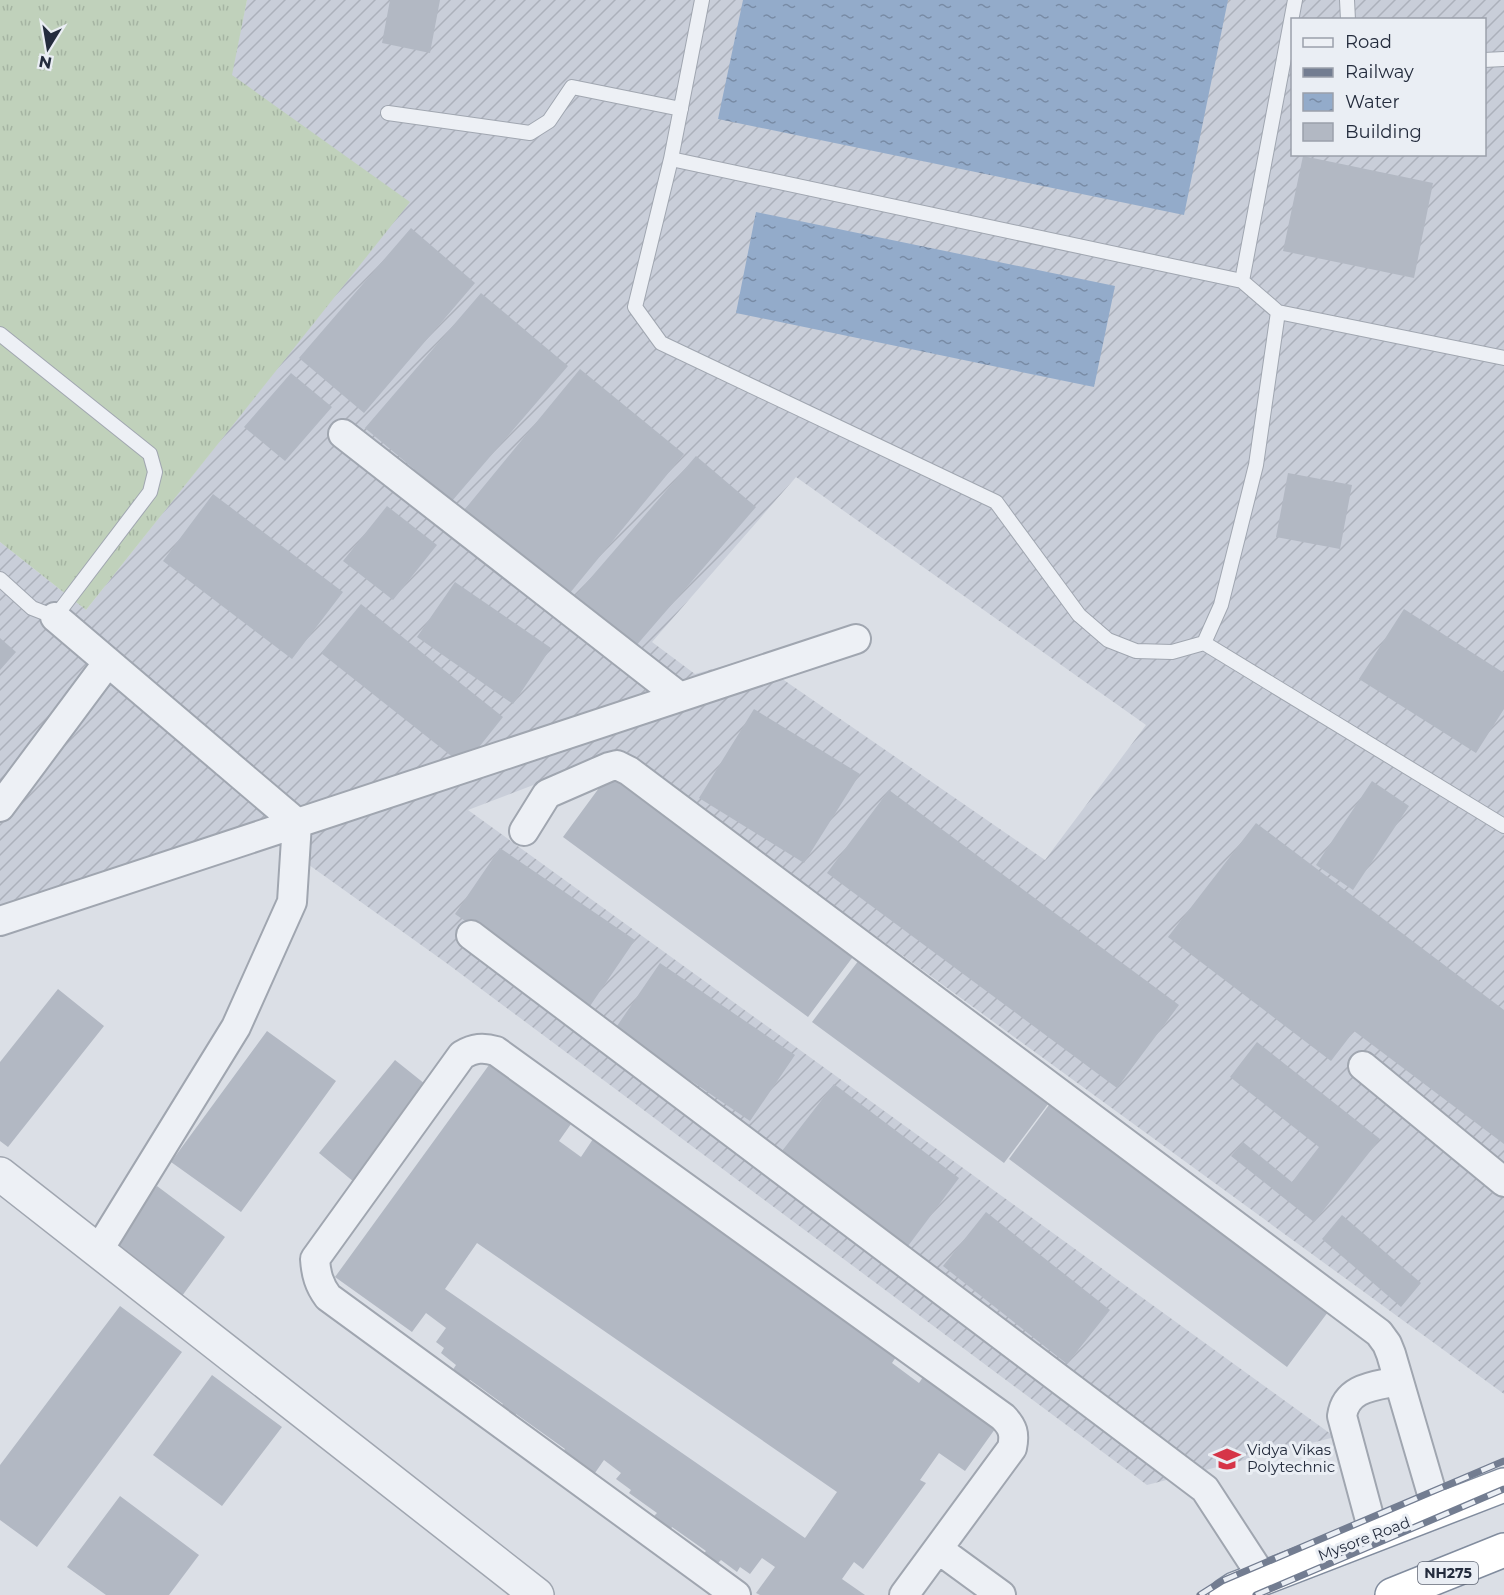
<svg xmlns="http://www.w3.org/2000/svg" width="1504" height="1595" font-family="Montserrat,sans-serif">
  <style>
    .industrial { fill: url(#industrial-furrows); fill-rule: evenodd }
    .grass { fill: url(#grass-tufts) }
    .water { fill: url(#water-ripples) }
    .building { fill: #b2b8c3; fill-rule: evenodd }
    .lines { fill: none; stroke-linecap: round; stroke-linejoin: round }
    .service-casing { stroke: #a0a6b0; stroke-width: 16 }
    .minor-casing { stroke: #a0a6b0; stroke-width: 32 }
    .tertiary-casing { stroke: #a0a6b0; stroke-width: 36 }
    .trunk-casing { stroke: #818c9e; stroke-width: 36 }
    .service { stroke: #edf0f5; stroke-width: 14 }
    .minor { stroke: #edf0f5; stroke-width: 28 }
    .tertiary { stroke: #edf0f5; stroke-width: 33 }
    .trunk { stroke: #fff; stroke-width: 33 }
    .rail-casing { stroke: #737d91; stroke-width: 7 }
    .rail { stroke: #eaeef4; stroke-width: 4.5; stroke-dasharray: 14; stroke-linecap: butt }
    .labels { text-anchor: middle; stroke-width: 6; stroke-linejoin: round; paint-order: stroke }
    .shield { fill: #eaeef4; stroke: #5f6674; stroke-width: 1.5 }
    .shield-label { font-size: 14px; font-weight: bold; fill: #242c3d }
    .poi-label { font-size: 15px; fill: #242c3d; stroke: #eaeef4; text-anchor: start }
    .street-label { font-size: 15px; fill: #242c3d; stroke: #eaeef4 }
  </style>
  <defs>
    <pattern id="industrial-furrows" width="10" height="10" patternUnits="userSpaceOnUse" patternTransform="scale(1.5)"><rect width="10" height="10" fill="#c9ced9"/><path d="M-1 1l2-2M0 10L10 0M9 11l2-2" fill="none" stroke="#acb1bb"/></pattern>
    <pattern id="grass-tufts" width="24" height="20" patternUnits="userSpaceOnUse" patternTransform="scale(1.5)"><rect width="24" height="20" fill="#c0d1bb"/><path d="M3 7l-1-3M5 7V3M7 7l1-3M15 17l-1-3M17 17v-4M19 17l1-3" fill="none" stroke="#a5b4a2"/></pattern>
    <pattern id="water-ripples" width="26" height="14" patternUnits="userSpaceOnUse" patternTransform="scale(1.5)"><rect width="26" height="14" fill="#93abca"/><path d="M2 4q2-2 4 0t4 0M15 11q2-2 4 0t4 0" fill="none" stroke="#788ba5"/></pattern>
  </defs>
  <rect width="100%" height="100%" fill="#dbdfe6"/>
  <path class="industrial" d="M247 0H1504V1394L622 751 468 810 1335 1437 1147 1485 445 962 253 825 0 911V542L86 610 409 202 231 75ZM1292 20H1484V154H1292ZM796 477 1146 725 1045 860 752 658 695 674 652 642Z"/>
  <path class="grass" d="M0 0H247L232 75 410 202 86 610 0 542Z"/>
  <path class="water" d="M743 0H1228L1184 215 718 119Z
    M756 212 1115 286 1094 387 736 313Z"/>
  <path class="building" d="M390 0H440L430 53 382 43Z
    M1303 156 1433 183 1414 278 1283 251Z
    M411 228 475 283 364 413 299 358Z
    M481 293 568 366 452 501 365 428Z
    M580 369 684 454 565 599 461 514Z
    M291 373 332 407 285 461 244 427Z
    M696 456 756 507 635 647 575 596Z
    M1288 473 1352 485 1340 549 1276 537Z
    M213 494 343 592 292 659 163 561Z
    M387 506 437 545 393 600 343 561Z
    M455 582 551 648 513 704 417 637Z
    M361 604 503 717 464 766 321 653Z
    M1404 609 1504 673V709L1476 753 1359 679Z
    M0 638 16 652 0 670Z
    M754 709 860 774 804 863 699 798Z
    M610 773 855 954 808 1017 563 837Z
    M1372 781 1409 806 1353 890 1316 865Z
    M889 790 1179 1005 1117 1088 827 873Z
    M1256 823 1504 1010V1144L1354 1031 1331 1061 1168 937Z
    M500 848 635 940 590 1006 455 914Z
    M862 956 1054 1096 1004 1163 812 1022Z
    M660 963 795 1055 750 1121 615 1029Z
    M58 989 104 1026 8 1147 0 1141V1062Z
    M267 1031 336 1081 241 1212 171 1162Z
    M1257 1042 1380 1139 1314 1222 1231 1156 1243 1142 1292 1182 1319 1147 1230 1077Z
    M395 1060 430 1088 354 1182 319 1153Z
    M489 1065 571 1124 559 1141 581 1157 593 1139 896 1357 892 1363 919 1383 923 1377 995 1429 965 1471 939 1453 920 1480 926 1483 863 1569 854 1562 842 1579 865 1595H760L756 1593 775 1567 762 1558 750 1574 740 1567 737 1572 721 1560 717 1564 703 1554 706 1551 672 1527 670 1531 652 1518 657 1513 629 1493 631 1490 616 1479 621 1473 604 1460 590 1480 559 1457 565 1449 516 1414 515 1417 501 1407 503 1404 470 1380 467 1383 452 1371 456 1365 441 1353 444 1348 436 1342 446 1328 426 1313 412 1332 335 1277ZM477 1243 837 1492 805 1538 445 1289Z
    M834 1084 959 1178 908 1246 782 1151Z
    M1049 1105 1328 1312 1287 1367 1009 1159Z
    M157 1186 225 1237 182 1296 113 1245Z
    M986 1212 1110 1310 1067 1364 943 1266Z
    M1342 1215 1421 1283 1401 1307 1322 1239Z
    M120 1306 182 1352 37 1547 0 1520V1465Z
    M212 1375 282 1427 222 1506 153 1455Z
    M120 1496 199 1555 169 1595H106L67 1567Z"/>
  <g class="lines">
    <defs>
      <path id="service" d="M702 0 671 159 1242 281
        M1295 0 1242 281 1278 312 1504 358
        M1347 0 1348 20
        M1484 60 1504 59
        M388 113 530 133 549 121 572 87 681 109
        M671 159 635 307 661 343 996 502 1079 615 1108 640 1136 651 1172 652 1204 643 1221 605 1256 465 1278 312
        M0 334 150 454 155 472 150 492 55 617 32 608 0 579
        M1204 643 1504 826"/>
      <path id="minor" d="M343 434 680 697
        M55 617 297 823 292 902 236 1027 98 1251
        M0 807 108 662
        M524 831 547 794 609 767 617 765 629 771 1379 1333 1387 1344 1391 1354 1437 1511
        M0 921 856 639
        M471 935 1205 1489 1263 1578
        M1363 1066 1504 1182
        M1374 1535 1342 1416C1346 1387 1375 1386 1398 1381
        M938 1549 1001 1595
        M736 1595 328 1297C319 1285 316 1274 315 1259L462 1055C474 1048 483 1047 496 1051L1003 1417C1013 1427 1015 1434 1012 1448L904 1595"/>
      <path id="tertiary" d="M0 1174 537 1595"/>
      <path id="trunk" d="M1226 1595 1235 1589 1504 1485
        M1392 1595 1504 1550"/>
    </defs>
    <use href="#service" class="service-casing"/>
    <use href="#minor" class="minor-casing"/>
    <use href="#tertiary" class="tertiary-casing"/>
    <use href="#trunk" class="trunk-casing"/>
    <use href="#service" class="service"/>
    <use href="#minor" class="minor"/>
    <use href="#tertiary" class="tertiary"/>
    <use href="#trunk" class="trunk"/>
    <defs>
      <path id="rail" d="M1200 1595 1222 1581 1504 1461
        M1256 1595 1504 1489"/>
    </defs>
    <use href="#rail" class="rail-casing"/>
    <use href="#rail" class="rail"/>
  </g>
  <defs>
    <symbol id="university-bare" viewBox="-9 -9 18 18"><path d="M0-5L7-2L0 1L-7-2ZM-4 1L0 2.5L4 1V4Q0 6-4 4Z" fill="#d63548" stroke="#eaeef4" stroke-width="2.5" paint-order="stroke"/></symbol>
  </defs>
  <g fill-rule="evenodd">
    <use href="#university-bare" x="1208" y="1440" width="38" height="38"/>
  </g>
  <g class="labels">
    <rect class="shield" x="1418" y="1562" width="60" height="22" rx="4.5"/>
    <g class="shield-label">
      <text x="1448" y="1578">NH275</text>
    </g>
    <g class="poi-label">
      <text x="1247" y="1455">Vidya Vikas<tspan x="1247" dy="17">Polytechnic</tspan></text>
    </g>
    <g class="street-label">
      <text transform="translate(1364 1539) rotate(-21)" y="5">Mysore Road</text>
    </g>
  </g>
  <rect x="1291" y="18" width="195" height="138" fill="#eaeef4" stroke="#9ba0ab" stroke-width="1.5"/>
  <rect x="1303" y="38" width="30" height="9" fill="#edf0f5" stroke="#9ba0ab" stroke-width="1.5"/>
  <text x="1345" y="48" font-size="18" fill="#242c3d">Road</text>
  <rect x="1303" y="68" width="30" height="9" fill="#737d91" stroke="#9ba0ab" stroke-width="1.5"/>
  <text x="1345" y="78" font-size="18" fill="#242c3d">Railway</text>
  <rect x="1303" y="93" width="30" height="18" fill="url(#water-ripples)" stroke="#9ba0ab" stroke-width="1.5"/>
  <text x="1345" y="108" font-size="18" fill="#242c3d">Water</text>
  <rect x="1303" y="123" width="30" height="18" fill="#b2b8c3" stroke="#9ba0ab" stroke-width="1.5"/>
  <text x="1345" y="138" font-size="18" fill="#242c3d">Building</text>
  <g transform="translate(48 48) rotate(191)" stroke="#eaeef4" stroke-width="4.5" paint-order="stroke">
  <path d="M0-4.5L10 22L0 15L-10 22Z" fill="#242c3d"/>
  <text y="-9" font-size="16" font-weight="bold" text-anchor="middle" fill="#242c3d">N</text>
  </g>
</svg>
